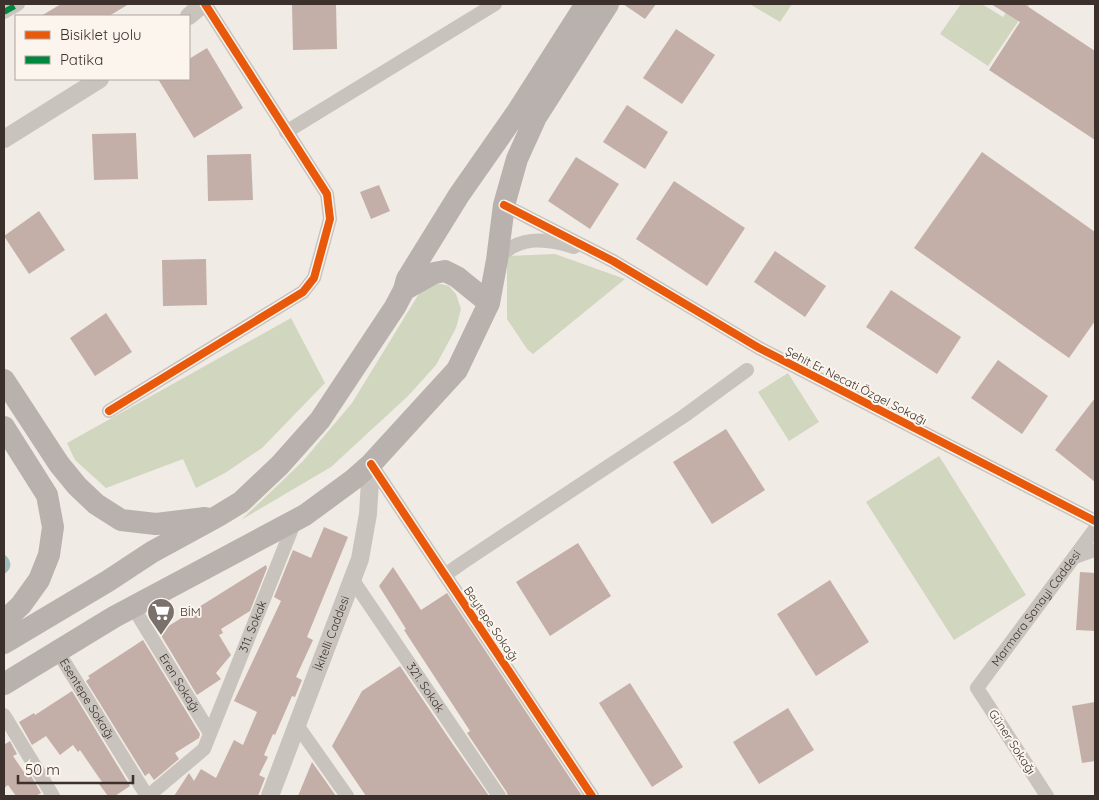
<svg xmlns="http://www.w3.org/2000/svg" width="1099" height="800" font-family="Quicksand,sans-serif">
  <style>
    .green { fill: #d1d6bf }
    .water { fill: #a1c2c1 }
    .building { fill: #c3afa7 }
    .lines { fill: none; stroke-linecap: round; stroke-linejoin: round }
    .minor { stroke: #c9c3be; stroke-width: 14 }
    .tertiary { stroke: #c9c3be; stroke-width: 18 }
    .primary { stroke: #b8b1ad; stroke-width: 22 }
    .quiet { stroke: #00873e; stroke-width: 6; stroke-dasharray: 12 6; stroke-linecap: butt }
    .cycleway-casing { stroke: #fbf5ee; stroke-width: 11 }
    .cycleway { stroke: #e8590c; stroke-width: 8 }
    .labels { text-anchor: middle; stroke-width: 4; stroke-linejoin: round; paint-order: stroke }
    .street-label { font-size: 12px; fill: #3b302b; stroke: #fbf5ee }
    .poi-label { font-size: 12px; fill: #3b302b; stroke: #fbf5ee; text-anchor: start }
  </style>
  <rect width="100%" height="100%" fill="#f0ebe5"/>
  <path class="green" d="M750 4H792L780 22Z
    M961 4H982L1003 17 1012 4H1030L988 66 940 34Z
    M555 254 625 279 533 354 527 349 507 319V256Z
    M437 283 449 286 456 294 461 309 456 328 436 365 408 396 331 467 241 520 303 461 352 403 420 292Z
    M291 318 325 383 262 448 225 473 196 488 183 459 106 488 75 460 67 443Z
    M788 373 819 422 789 441 758 392Z
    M939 456 1026 595 954 640 866 502Z"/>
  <path class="water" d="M4 554C12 560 13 569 4 574Z"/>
  <path class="building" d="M61 4H129L109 16H41Z
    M292 4H336L337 49 293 50Z
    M623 4H656L645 19Z
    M991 4H1024L1095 51V140L989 70 1020 22Z
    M676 29 715 55 682 104 643 78Z
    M207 48 243 108 194 138 158 79H189V59Z
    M627 105 668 132 645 169 603 142Z
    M136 133 138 179 94 180 92 134Z
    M982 152 1095 232V321L1069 358 914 248Z
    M251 154 253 200 208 201 207 155Z
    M576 157 619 184 590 229 548 201Z
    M674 181 745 228 707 286 636 239Z
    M379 185 390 211 371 219 360 192Z
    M39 211 65 250 29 274 4 236Z
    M775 251 826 286 805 317 754 282Z
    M206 259 207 305 163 306 162 260Z
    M891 290 961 337 937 374 866 327Z
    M106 313 132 352 95 376 70 338Z
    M998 360 1048 396 1022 434 971 398Z
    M1095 398V482L1055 450Z
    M726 429 765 490 712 524 673 462Z
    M324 527 348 537 307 637 313 640 296 677 302 680 295 697 292 696 275 735 273 734 264 755 268 757 259 775 265 778 258 796H174L189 773 194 781 201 769 216 778 234 740 243 745 257 712 234 701 281 601 274 597 293 550 311 558Z
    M578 543 611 596 550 636 516 582Z
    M266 565 267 568 250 611 221 629 223 633 219 635 231 655 216 673 221 679 197 695 159 632Z
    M393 567 421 610 447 593 582 796H508L506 791 467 733 470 731 404 630 406 629 379 586Z
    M1080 572 1095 573V631L1076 630Z
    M830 580 869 642 816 676 777 614Z
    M143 640 200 734 199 738 175 753 179 759 154 780 149 773 145 776 86 681 90 678 88 676Z
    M400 666 452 743 489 796H366L332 746 362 691Z
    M630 683 683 767 652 787 599 703Z
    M72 691 130 786 115 796H108L99 784 102 782 80 750 78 752 73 745 60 755 46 736 32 745 19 722 34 713 35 715Z
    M1095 702V761L1082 763 1072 706Z
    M788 708 814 750 759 784 733 742Z
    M10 741 17 754 13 756 28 778 31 776 41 793 36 796H16L8 785 4 788V742L5 744Z
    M312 762 336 796H298Z"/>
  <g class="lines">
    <g class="minor">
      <path d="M4 12 18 4"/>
      <path d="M286 132 495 4"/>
      <path d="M504 205 613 261 759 348 1095 521"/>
      <path d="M498 259C518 235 547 238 574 247"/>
      <path d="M109 411 303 292 314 278 330 219 327 194 205 4"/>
      <path d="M371 464 592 796"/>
      <path d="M1075 557 1095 550"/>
      <path d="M445 575 462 563 684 416 747 370"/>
      <path id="s1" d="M352 579 499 796"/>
      <path id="s2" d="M133 607 210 733"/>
      <path id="s3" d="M58 652 147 796"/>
      <path d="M4 715 53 796"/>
      <path d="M297 725 347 796"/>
      <path id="s4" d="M148 796 204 749 295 521"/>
      <path id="s5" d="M1047 796 977 688 1095 529"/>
    </g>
    <g class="tertiary">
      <path d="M189 16 203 4"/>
      <path d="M4 139 100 79"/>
      <path id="s6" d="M270 796 360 559 368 514 371 464"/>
    </g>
    <path class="primary" d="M404 290 434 273 445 271 457 277 489 303
      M4 380 59 464 77 486 96 504 121 520 156 524 205 518
      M4 427 47 495 53 527 49 555 39 580 21 605 4 621
      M4 643 108 581 152 552 218 516 241 502 280 465 320 420 395 307 404 290 407 279 459 195 517 112 586 4
      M4 684 114 617 305 515 354 479 371 464 457 370 489 303 497 260 504 205 517 159 536 117 608 4"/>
    <path class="quiet" d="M4 12 18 4"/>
    <defs>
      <path id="cycleway" d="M504 205 613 261 759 348 1095 521
        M109 411 303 292 314 278 330 219 327 194 205 4
        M371 464 592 796"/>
    </defs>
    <use href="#cycleway" class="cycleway-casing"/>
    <use href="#cycleway" class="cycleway"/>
  </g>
  <defs>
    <symbol id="supermarket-pin" viewBox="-11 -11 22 30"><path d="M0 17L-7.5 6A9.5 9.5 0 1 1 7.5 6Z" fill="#7a716c" stroke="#fbf5ee"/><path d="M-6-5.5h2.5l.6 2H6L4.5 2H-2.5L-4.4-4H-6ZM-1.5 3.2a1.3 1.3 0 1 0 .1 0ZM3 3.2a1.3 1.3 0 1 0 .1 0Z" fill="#fff"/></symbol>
  </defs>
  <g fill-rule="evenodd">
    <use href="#supermarket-pin" x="145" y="596" width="32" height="43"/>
  </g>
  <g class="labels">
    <g class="street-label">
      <text transform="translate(856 386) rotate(27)" y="4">Şehit Er Necati Özgel Sokağı</text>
      <text dy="4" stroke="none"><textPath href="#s5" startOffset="228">Marmara Sanayi Caddesi</textPath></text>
      <text transform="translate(491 624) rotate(56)" y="4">Beytepe Sokağı</text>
      <text dy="4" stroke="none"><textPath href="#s4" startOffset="205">311. Sokak</textPath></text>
      <text dy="4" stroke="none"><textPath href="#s6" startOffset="174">İkitelli Caddesi</textPath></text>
      <text dy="4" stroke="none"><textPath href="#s2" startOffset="89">Eren Sokağı</textPath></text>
      <text dy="4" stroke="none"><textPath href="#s1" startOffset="131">321. Sokak</textPath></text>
      <text dy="4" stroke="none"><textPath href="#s3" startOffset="55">Esentepe Sokağı</textPath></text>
      <text transform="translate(1012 742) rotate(57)" y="4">Güner Sokağı</text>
    </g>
    <g class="poi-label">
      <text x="180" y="616">BİM</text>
    </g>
  </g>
  <rect width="1099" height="800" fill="none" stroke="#3b302b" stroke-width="10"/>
  <rect x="15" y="15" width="175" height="65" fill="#fbf5ee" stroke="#aea6a0"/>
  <rect x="25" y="31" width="25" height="8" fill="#e8590c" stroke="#aea6a0"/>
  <text x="60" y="40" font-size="15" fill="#3b302b">Bisiklet yolu</text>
  <rect x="25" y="56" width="25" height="8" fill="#00873e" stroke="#aea6a0"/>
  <text x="60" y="65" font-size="15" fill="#3b302b">Patika</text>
  <path d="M18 775v8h115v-8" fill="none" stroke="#3b302b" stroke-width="2.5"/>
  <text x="25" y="775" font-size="15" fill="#3b302b" stroke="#fbf5ee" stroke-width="4" paint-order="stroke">50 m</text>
</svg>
